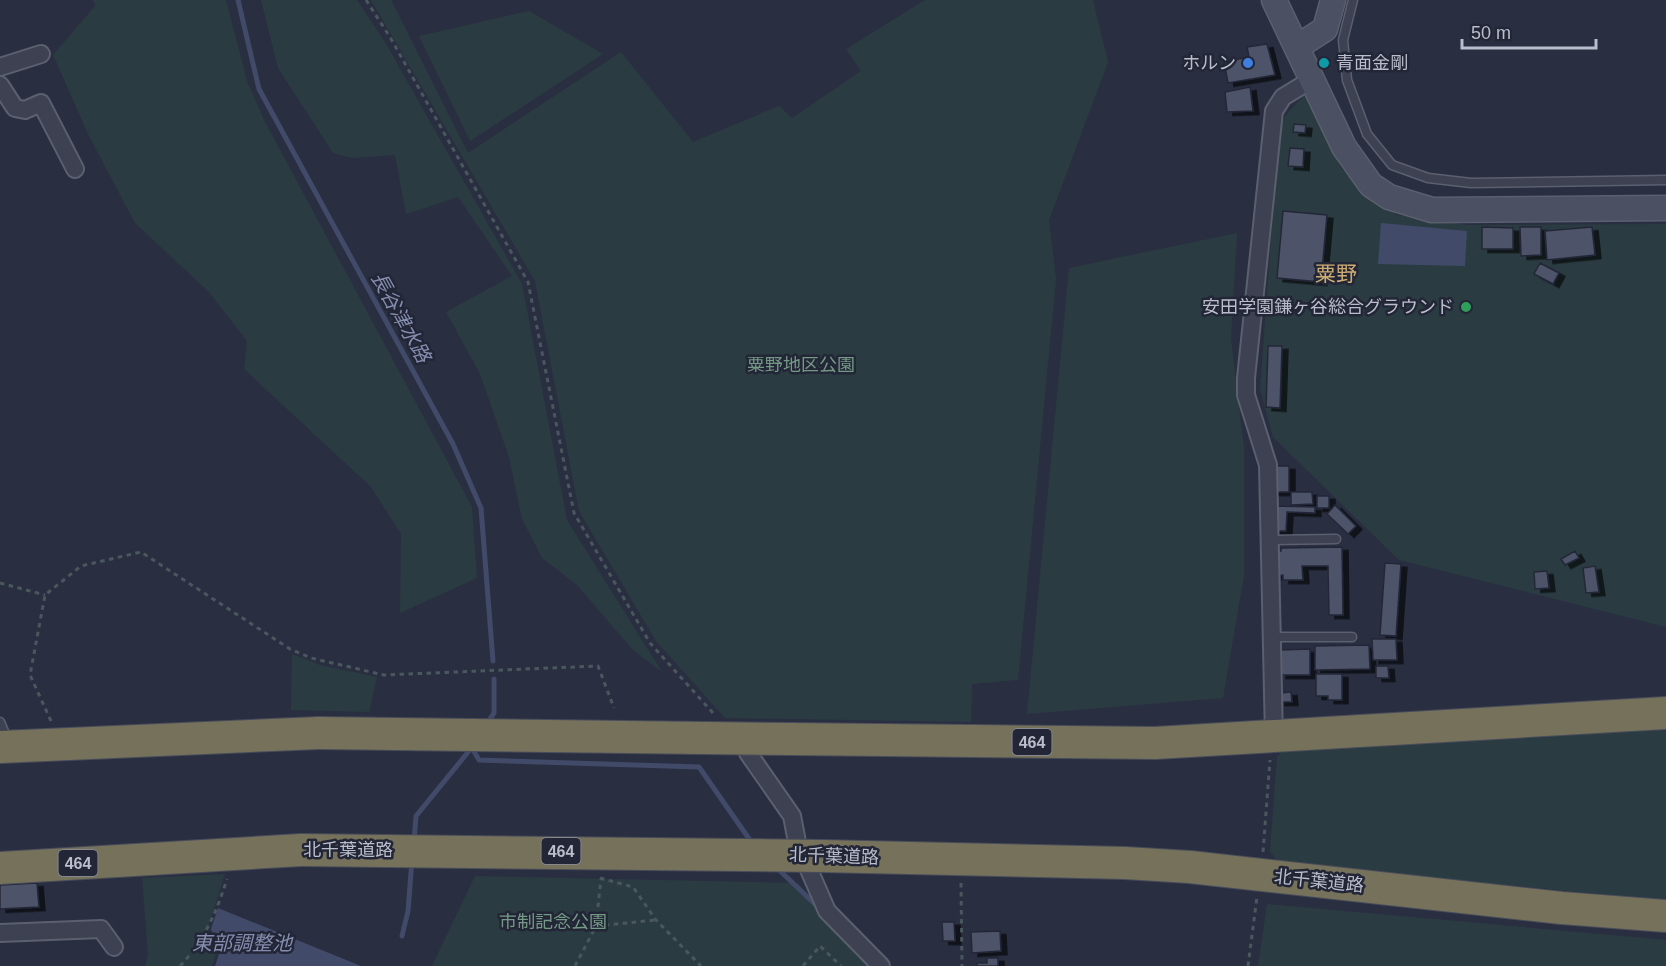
<svg xmlns="http://www.w3.org/2000/svg" width="1666" height="966" font-family="Helvetica,'Noto Sans JP',sans-serif">
  <style>
    .green { fill: #2b3b42 }
    .water { fill: #414a68 }
    .lines { fill: none; stroke-linecap: round; stroke-linejoin: round }
    .stream { stroke: #414a68; stroke-width: 5 }
    .building { fill: #4e5367; stroke: #242838; stroke-width: 1.5; filter: url(#shadow) }
    .lane-casing { stroke: #5b5f6e; stroke-width: 11 }
    .street-casing { stroke: #5b5f6e; stroke-width: 20 }
    .secondary-casing { stroke: #5b5f6e; stroke-width: 27 }
    .highway-casing { stroke: #484c5b; stroke-width: 34 }
    .path { stroke: #4a585e; stroke-width: 3; stroke-dasharray: 4.5 4.5; stroke-linecap: butt }
    .lane { stroke: #3d4151; stroke-width: 8 }
    .street { stroke: #3d4151; stroke-width: 16 }
    .secondary { stroke: #4c5063; stroke-width: 24 }
    .highway { stroke: #76715b; stroke-width: 32 }
    .highway-bridge-casing { stroke: #484c5b; stroke-width: 34; stroke-linecap: butt }
    .highway-bridge { stroke: #76715b; stroke-width: 32 }
    .shop-dot { fill: #3f7fe0; stroke: #222636; stroke-width: 2 }
    .culture-dot { fill: #0f9aa8; stroke: #222636; stroke-width: 2 }
    .leisure-dot { fill: #2e9e5b; stroke: #222636; stroke-width: 2 }
    .labels { text-anchor: middle; stroke-width: 5; stroke-linejoin: round; paint-order: stroke }
    .shield { fill: #222636; stroke: #8c909e; stroke-width: 1.5 }
    .shield-label { font-size: 16px; font-weight: bold; fill: #babdcb }
    .poi-label { font-size: 18px; fill: #babdcb; stroke: #222636; text-anchor: end }
    .park-label { font-size: 18px; fill: #749984; stroke: #222636 }
    .street-label { font-size: 18px; fill: #babdcb; stroke: #222636 }
    .water-label { font-size: 20px; font-style: italic; fill: #858eaf; stroke: #222636 }
    .quarter-label { font-size: 21px; fill: #cdac73; stroke: #222636 }
  </style>
  <defs>
    <filter id="shadow"><feDropShadow dx="6" dy="3.5" stdDeviation="0" flood-color="#0009"/></filter>
  </defs>
  <rect width="100%" height="100%" fill="#292f41"/>
  <path class="green" d="M93 0H226L247 81 264 120 472 507 477 578 400 613 401 534 371 487 244 369 247 341 209 292 135 223 88 134 53 55 95 6Z
    M261 0H357L385 42 522 284 567 520 662 672 633 650 577 585 542 558 522 519 509 457 480 374 446 312 512 276 458 197 406 214 395 155 352 158 333 153 278 68Z
    M371 0H391L468 153 621 52 693 142 779 106 792 118 861 71 846 49 925 0H1093L1108 62 1049 220 1056 279 1018 680 972 684 971 722 725 718 656 641 579 511 535 281Z
    M529 11 603 54 470 141 419 36Z
    M1307 92 1340 167 1379 204 1397 215 1468 225 1666 224V627L1399 560 1273 437 1260 389 1279 132 1285 116Z
    M1237 233 1231 339 1244 448V575L1223 698 1027 714 1069 268Z
    M292 654 320 665 377 677 369 712 291 710Z
    M1666 724V900L1281 864 1270 852 1277 757 1286 747Z
    M225 874 207 930 217 952 212 966H145L148 954 142 878Z
    M475 876 798 883 873 966H432Z
    M1267 904 1666 940V966H1258Z"/>
  <path class="water" d="M1381 223 1467 231 1465 266 1378 264Z
    M218 908 361 966H215L220 951 211 929Z"/>
  <g class="lines">
    <path class="stream" d="M238 0 259 89 453 444 481 508 493 661
      M486 725 494 713V679
      M472 748 479 760 699 767 752 843
      M414 842 416 816 473 746
      M776 867 819 908
      M402 936 408 911 412 860"/>
  </g>
  <path class="building" d="M1267 44 1275 75 1228 83 1224 62 1249 57 1247 47Z
    M1250 87 1253 111 1227 112 1225 92Z
    M1294 124 1306 125 1305 133 1293 132Z
    M1290 148 1304 149 1303 167 1288 166Z
    M1283 211 1327 215 1321 282 1277 278Z
    M1482 227 1513 228V249H1482Z
    M1520 227H1541V255L1521 256Z
    M1592 227 1595 255 1547 260 1545 231Z
    M1540 263 1559 273 1553 284 1534 274Z
    M1268 346H1282L1280 408 1266 407Z
    M1272 466H1289V492H1272Z
    M1291 492H1312L1313 504 1291 505Z
    M1317 496H1329V508H1317Z
    M1335 505 1356 526 1348 534 1327 514Z
    M1273 506 1315 507V513L1287 512 1286 531H1273Z
    M1342 547 1343 615H1329L1328 566H1302L1303 580H1283V575L1276 576 1275 551H1281V548Z
    M1575 551 1579 558 1565 565 1561 559Z
    M1385 563 1401 564 1396 636 1380 635Z
    M1595 566 1599 592 1586 593 1583 568Z
    M1547 571 1549 588 1535 589 1534 572Z
    M1372 639H1396L1397 660H1373Z
    M1369 645 1370 669 1315 670V646Z
    M1310 649V675H1280V650Z
    M1376 666H1388L1389 678H1376Z
    M1316 674H1342V700H1328V696H1316Z
    M1291 692 1292 702H1279V693Z
    M37 883 39 907 0 909V885Z
    M942 922H954L955 941H943Z
    M1000 931 1001 951 972 953 971 932Z
    M987 958H998V966H977V963H987Z"/>
  <g class="lines">
    <defs>
      <path id="lane" d="M1353 0 1343 40 1347 80 1367 134 1392 165 1428 178 1471 183 1666 180
        M1269 540 1336 539
        M1271 637H1352
        M0 722 8 741"/>
      <path id="street" d="M0 67 41 54
        M0 85 15 108 25 110 41 103 75 169
        M1274 738 1268 465 1246 395V378L1274 111 1283 97 1311 80
        M748 753 792 816 797 842 827 911 881 966
        M0 933 101 929 114 947"/>
      <path id="secondary" d="M1274 0 1344 147 1371 185 1389 197 1432 210 1666 208
        M1297 47 1325 29 1333 0"/>
      <path id="highway" d="M791 739 1155 743 1666 713
        M0 747 319 733
        M821 856 1125 863 1190 867 1562 908 1666 916
        M0 868 301 850"/>
    </defs>
    <use href="#lane" class="lane-casing"/>
    <use href="#street" class="street-casing"/>
    <use href="#secondary" class="secondary-casing"/>
    <use href="#highway" class="highway-casing"/>
    <path class="path" d="M366 0 390 37 528 282 574 513 650 643 713 713
      M0 583 45 595
      M51 721 30 675 45 595 81 566 141 552 290 649 311 658 384 675 598 666 614 708
      M1263 852 1270 760
      M600 878 633 887 656 920 701 966
      M961 883 962 966
      M596 925 601 879
      M180 966C204 941 217 911 227 879
      M575 966 596 926 656 920
      M803 966 820 946 841 966
      M1248 966 1257 897"/>
    <use href="#lane" class="lane"/>
    <use href="#street" class="street"/>
    <use href="#secondary" class="secondary"/>
    <use href="#highway" class="highway"/>
    <defs>
      <path id="highway-bridge" d="M319 733 791 739
        M301 850 821 856"/>
    </defs>
    <use href="#highway-bridge" class="highway-bridge-casing"/>
    <use href="#highway-bridge" class="highway-bridge"/>
  </g>
  <circle class="shop-dot" cx="1248" cy="63" r="6"/>
  <circle class="culture-dot" cx="1324" cy="63" r="6"/>
  <circle class="leisure-dot" cx="1466" cy="307" r="6"/>
  <g class="labels">
    <g class="shield">
      <rect x="1012.5" y="729" width="39" height="26" rx="4.5"/>
      <rect x="541.5" y="838" width="39" height="26" rx="4.5"/>
      <rect x="58.5" y="850" width="39" height="26" rx="4.5"/>
    </g>
    <g class="shield-label">
      <text x="1032" y="748">464</text>
      <text x="561" y="857">464</text>
      <text x="78" y="869">464</text>
    </g>
    <g class="poi-label">
      <text x="1236" y="69">ホルン</text>
      <text x="1336" y="69" text-anchor="start">青面金剛</text>
      <text x="1454" y="313">安田学園鎌ヶ谷総合グラウンド</text>
    </g>
    <g class="park-label">
      <text x="801" y="371">粟野地区公園</text>
      <text x="553" y="928">市制記念公園</text>
    </g>
    <g class="street-label">
      <text x="348" y="856">北千葉道路</text>
      <text transform="translate(834 856) rotate(2)" y="6">北千葉道路</text>
      <text transform="translate(1319 881) rotate(6)" y="6">北千葉道路</text>
    </g>
    <g class="water-label">
      <text transform="translate(401 317) rotate(61)" y="7">長谷津水路</text>
      <text x="242" y="950">東部調整池</text>
    </g>
    <g class="quarter-label">
      <text x="1336" y="281">粟野</text>
    </g>
  </g>
  <path d="M1462 39v9h134v-9" fill="none" stroke="#babdcb" stroke-width="3"/>
  <text x="1471" y="39" font-size="18" fill="#babdcb" stroke="#222636" stroke-width="4.5" paint-order="stroke">50 m</text>
</svg>
